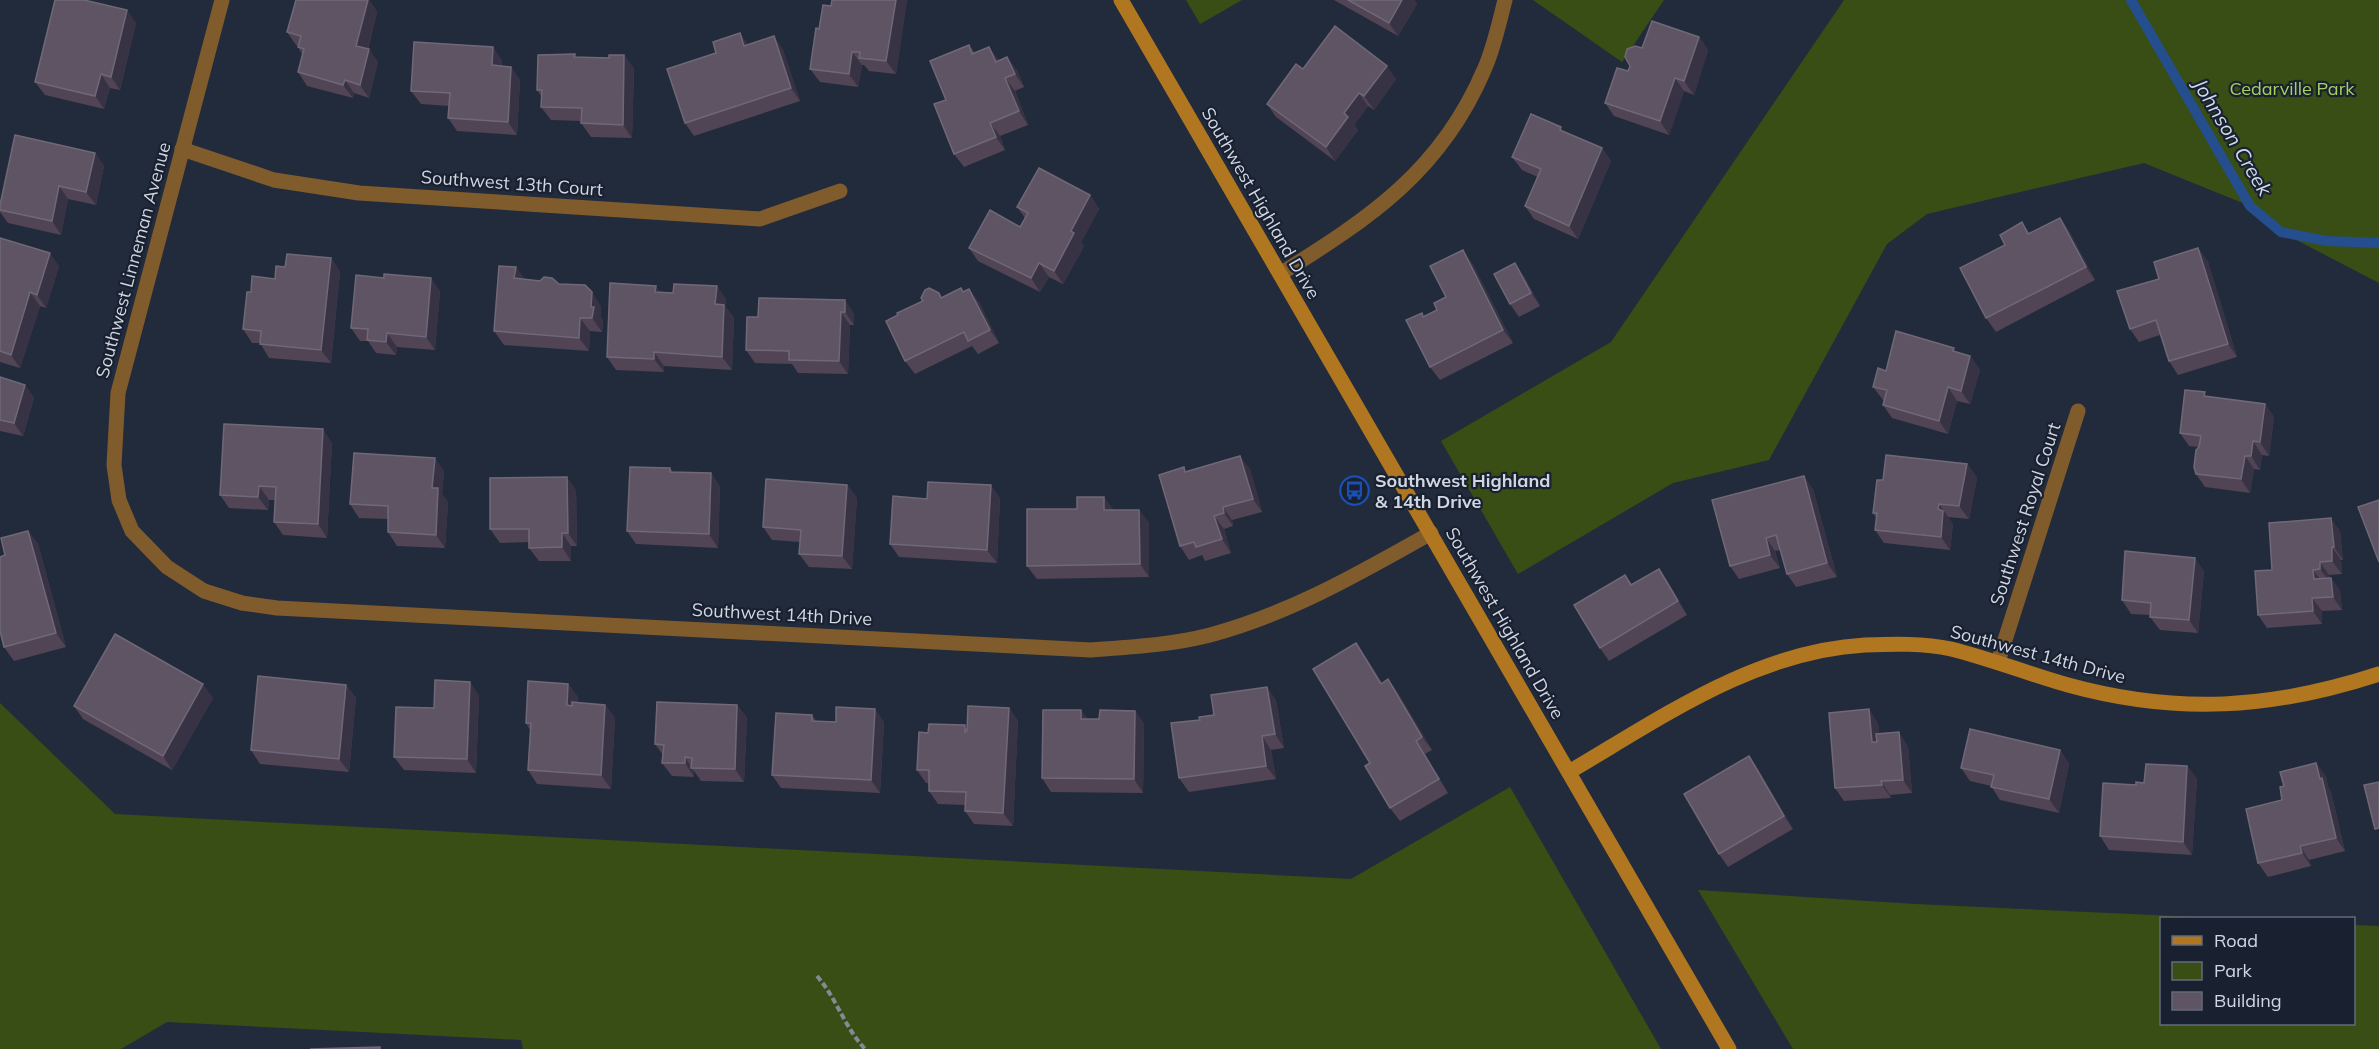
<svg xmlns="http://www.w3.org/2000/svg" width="2379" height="1049" font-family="Mulish,sans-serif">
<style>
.green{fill:#394e14}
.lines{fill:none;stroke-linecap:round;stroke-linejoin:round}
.stream{stroke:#254e8f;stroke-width:10}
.path{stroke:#828997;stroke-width:4;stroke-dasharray:6 3;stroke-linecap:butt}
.street{stroke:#805c2c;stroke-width:15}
.secondary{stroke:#b07620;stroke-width:15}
.wall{fill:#504455}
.shaded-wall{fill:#383344}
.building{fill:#5e5464;stroke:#706878;stroke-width:1.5}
.labels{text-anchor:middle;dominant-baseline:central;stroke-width:4.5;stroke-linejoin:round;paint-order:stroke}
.park-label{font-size:18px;fill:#a6d162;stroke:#192131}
.street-label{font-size:18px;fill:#d1d7e2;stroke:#192131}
.poi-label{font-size:18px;font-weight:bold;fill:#d1d7e2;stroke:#192131;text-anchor:start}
.water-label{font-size:20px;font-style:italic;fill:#cedbee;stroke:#192131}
</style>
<rect width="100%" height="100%" fill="#222b3b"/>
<!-- green -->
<g class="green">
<path d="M1186 0H1242L1200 24Z"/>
<path d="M1533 0H1664L1622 62Z"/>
<path d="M1844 0H2379V283L2281 232 2250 206 2144 163 1927 214 1887 244 1769 460 1673 483 1518 574 1441 441 1611 342Z"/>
<path d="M0 703 115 814 189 818 1351 879 1510 787 1661 1049H523L521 1040 167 1022 121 1049H0Z"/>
<path d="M1698 890 1915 904 2219 918H2162V1024H2354V925L2379 926V1049H1793Z"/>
</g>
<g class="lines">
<!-- stream -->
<path class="stream" d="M2131 0 2250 206 2281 232 2327 241 2379 243"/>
<!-- path -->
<path class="path" d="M817 976C837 999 845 1028 865 1049"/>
<!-- street -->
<g class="street">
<path d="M222 0 118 393 114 465 119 500 132 531 167 567 204 591 242 603 277 608 1091 650C1131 647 1171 645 1210 635 1289 614 1360 573 1431 533"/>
<path d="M182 149 274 180 359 193 760 219 840 191"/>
<path d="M1280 274C1370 218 1441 171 1484 70 1494 48 1499 23 1505 0"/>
<path d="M1998 662 2078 411"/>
</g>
<!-- secondary -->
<g class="secondary">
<path d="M1121 0 1729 1049"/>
<path d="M1569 772C1661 718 1755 651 1865 645 1893 644 1924 643 1951 649 1991 659 2029 674 2068 685 2177 715 2272 709 2379 674"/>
</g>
</g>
<!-- wall -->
<g class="wall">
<path d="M296 0H369L377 12 368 49 378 62 369 98 354 93 353 98 307 86 298 72 302 54 298 47V46L296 45 287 32Z"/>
<path d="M832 0H907L896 74 869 71 864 65H862L858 87 820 82 810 69 819 29 831 6Z"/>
<path d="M1334 0H1414L1417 4 1398 36Z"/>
<path d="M136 23 120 90 110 88 104 109 45 95 35 82Z"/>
<path d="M740 33 748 45 774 36 783 50 800 101 694 136 685 123 716 53Z"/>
<path d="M1699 37 1708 50 1694 95 1684 91 1669 135 1614 116 1605 103 1628 71 1630 66 1642 48Z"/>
<path d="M969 45 975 53 999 61 1017 70 1024 87 1015 91 1028 125 1000 136 1005 150 964 167 954 154 946 100Z"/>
<path d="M493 47 502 61V66L511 67 520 80 517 135 457 131 448 118 449 106 421 104 411 91Z"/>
<path d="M575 54 577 58H609L624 55 634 69 632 138 591 137 581 123 582 121 551 120 541 107V96L537 90Z"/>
<path d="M1303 69 1396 79 1374 110 1368 106 1354 125 1358 130 1335 161 1276 117 1267 104Z"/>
<path d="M1566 133 1602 148 1611 161 1578 239 1534 219 1525 206 1538 177 1522 170 1512 157Z"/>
<path d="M95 153 104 166 96 205 68 199 61 235 8 223 0 212V205Z"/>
<path d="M1090 195 1099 209 1081 242 1084 246 1063 284 1049 277 1040 292 978 261 969 248 1020 227 1025 218 1017 207Z"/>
<path d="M2060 218 2069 231 2095 280 1996 332 1986 318 2005 245 2022 222 2030 234Z"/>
<path d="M0 238 59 266 46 308 40 306 20 368 0 362Z"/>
<path d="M2198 248 2208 262 2237 357 2178 375 2169 361 2160 335 2139 342 2130 329 2159 279Z"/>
<path d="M331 258 340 272 331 363 269 358 260 343H252L243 329 251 292 275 279 285 267Z"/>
<path d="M1472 263 1513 343 1440 380 1430 367 1424 316 1437 310 1446 297Z"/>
<path d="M516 267 524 279 601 306V317L603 321 602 332 590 331 589 351 504 345 494 331Z"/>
<path d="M1524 276 1540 306 1519 317 1510 304Z"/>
<path d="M440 291 435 350 397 347 396 355 376 353 368 341H360L351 328Z"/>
<path d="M963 291 979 302 999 343 978 354 972 346 915 374 905 361 939 293 942 298Z"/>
<path d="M660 293 726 299 725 306 734 318 732 370 664 366V372L616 370 607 357Z"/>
<path d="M759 298 854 313V325H850L848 374 798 373 792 364 755 363 746 350 758 317Z"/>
<path d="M1958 353 1970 356 1980 370 1970 404 1957 401 1948 434 1892 418 1883 405 1884 400H1883L1873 387 1886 371Z"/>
<path d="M0 377 25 385 34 398 23 436 0 431Z"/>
<path d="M2207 396 2265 404 2274 417 2269 456 2262 455 2260 470 2254 469 2250 493 2205 487 2196 474 2198 447 2189 446 2180 433Z"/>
<path d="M332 443 327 538 283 535 274 522 275 500H269L268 510 229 508 220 495Z"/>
<path d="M1967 464 1977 478 1969 519 1948 517 1953 524 1950 550 1884 543 1875 530 1876 518 1873 513 1883 480Z"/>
<path d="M670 468 673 472 711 473 720 487 718 548 636 544 627 531Z"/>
<path d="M1250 469 1262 512 1232 520 1233 526 1224 529 1231 553 1205 561 1202 555 1189 560 1180 546 1187 471Z"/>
<path d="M444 471 442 494 448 502 445 548 397 546 388 532V519L359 518 350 504Z"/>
<path d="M847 485 857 498 852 569 809 567 799 554 800 542 772 540 763 527Z"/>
<path d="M1813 489 1837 577 1796 587 1787 574 1780 550 1775 551 1780 568 1739 579 1730 566Z"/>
<path d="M576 490 577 546H571V561H539L529 548V542L500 543 490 529Z"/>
<path d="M1000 498 997 563 899 557 890 544 927 499Z"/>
<path d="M1113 510H1139L1149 523V577L1037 579 1027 566Z"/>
<path d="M28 531 38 544 66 647 14 661 4 647 5 555Z"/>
<path d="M2340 531 2343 560H2341L2342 574 2329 575 2330 578H2331L2340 591 2342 610 2322 611V624L2267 628 2258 615 2272 570Z"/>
<path d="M2204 571 2198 633 2160 630 2150 617V615L2131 614 2122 600Z"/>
<path d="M1625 575 1632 585 1668 582 1687 615 1609 661 1600 648Z"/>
<path d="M1365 656 1382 683 1388 679 1398 693 1432 750 1425 754 1448 793 1400 821 1390 808 1370 763Z"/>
<path d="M568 684 578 697 577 703 605 705 615 718 611 789 537 784 528 770 530 730 526 723Z"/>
<path d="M346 685 356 698 349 772 260 764 251 750Z"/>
<path d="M479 695 476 773 404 770 394 757 434 708Z"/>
<path d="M213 698 172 770 83 719 74 706Z"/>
<path d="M1276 700 1284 748 1271 750 1276 779 1189 792 1179 778 1214 715Z"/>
<path d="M737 705 747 718 744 782 701 781 694 771V777L672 776 662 763 663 755 655 744Z"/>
<path d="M1009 708 1018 721 1013 826 974 824 965 811V805L938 804 929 791V783H926L917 770 928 733 967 728Z"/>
<path d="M1081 710 1087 719H1099L1135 711 1144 724 1143 793 1051 792 1042 778Z"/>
<path d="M812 715 816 721 836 722H884L880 793 781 788 772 775Z"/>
<path d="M1878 723 1879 734 1908 746 1912 793 1890 795 1891 798 1844 801 1835 788Z"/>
<path d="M2060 750 2069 764 2059 813 2000 800 1991 786 1970 781 1961 768Z"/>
<path d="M1749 756 1758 769 1793 829 1728 867 1719 854Z"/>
<path d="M2187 766 2197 779 2192 855 2109 850 2100 836 2136 785 2144 783Z"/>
<path d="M2326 776 2328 787 2331 792 2345 851 2309 860 2311 866 2268 877 2258 863Z"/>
</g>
<!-- shaded-wall -->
<g class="shaded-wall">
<path d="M368 0H369L377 12 365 59 356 46Z"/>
<path d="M896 0H907L896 74 886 61Z"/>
<path d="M1402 0H1414L1417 4 1398 36 1389 23Z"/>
<path d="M127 10 136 23 120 90 111 77Z"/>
<path d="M740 33 749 46H744Z"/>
<path d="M774 36 783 50 800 101 791 88Z"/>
<path d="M1699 37 1708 50 1694 95 1684 81Z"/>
<path d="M493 47 502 61 501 78 492 65Z"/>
<path d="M989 47 999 60 996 62Z"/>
<path d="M369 49 378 62 369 98 360 85Z"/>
<path d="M852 52 862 65 858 87 849 74Z"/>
<path d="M624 55 634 69 632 138 623 125Z"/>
<path d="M1007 57 1017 70 1024 87 1015 74Z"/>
<path d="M1387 66 1396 79 1374 110 1364 96Z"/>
<path d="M511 67 520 80 517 135 508 122Z"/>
<path d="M101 74 110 88 104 109 95 96Z"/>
<path d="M1005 78 1015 91 1028 125 1019 111Z"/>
<path d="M1675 78 1684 91 1669 135 1660 121Z"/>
<path d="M345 80 354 93 353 98 343 85Z"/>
<path d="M1359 93 1368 106 1354 125 1358 130 1335 161 1326 147 1344 113Z"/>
<path d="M990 123 1000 136 1005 150 996 137Z"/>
<path d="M1602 148 1611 161 1578 239 1569 226Z"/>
<path d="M95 153 104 166 96 205 86 192Z"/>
<path d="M59 186 68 199 61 235 52 221Z"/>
<path d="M1090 195 1099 209 1081 242 1084 246 1063 284 1054 271 1071 231Z"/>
<path d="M2060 218 2069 231 2095 280 2086 267Z"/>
<path d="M2198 248 2208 262 2237 357 2228 344Z"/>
<path d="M1463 250 1472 263 1513 343 1503 330Z"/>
<path d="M50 253 59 266 46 308 37 295Z"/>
<path d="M331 258 340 272 331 363 321 350Z"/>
<path d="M1039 263 1049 277 1040 292 1031 278Z"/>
<path d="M1515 263 1524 276 1540 306 1531 293Z"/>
<path d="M516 267 525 281 514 278Z"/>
<path d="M431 278 440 291 435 350 426 337Z"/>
<path d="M656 286 665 299 655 292Z"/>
<path d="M717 286 726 299 725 306 734 318 732 370 722 357 715 304Z"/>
<path d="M969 289 979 302 999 343 990 330Z"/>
<path d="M30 292 40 306 20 368 11 355Z"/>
<path d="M592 292 601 306V317L603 321 602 332 592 318 591 307Z"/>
<path d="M845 300 854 313V325L845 312Z"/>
<path d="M841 312 850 325 848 374 839 361Z"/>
<path d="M580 318 590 331 589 351 579 338Z"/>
<path d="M387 333 397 347 396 355 386 342Z"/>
<path d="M654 352 664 366V372L654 359Z"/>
<path d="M1970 356 1980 370 1970 404 1961 391Z"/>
<path d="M25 385 34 398 23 436 14 423Z"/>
<path d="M1948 387 1957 401 1948 434 1939 421Z"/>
<path d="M2265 404 2274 417 2269 456 2260 442Z"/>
<path d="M323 429 332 443 327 538 318 524Z"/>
<path d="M2253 441 2262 455 2260 470 2251 456Z"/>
<path d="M1240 456 1250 469 1262 512 1253 499Z"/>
<path d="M2245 456 2254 469 2250 493 2241 479Z"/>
<path d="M435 458 444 471 442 494 448 502 445 548 436 535 432 488Z"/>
<path d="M1967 464 1977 478 1969 519 1959 506Z"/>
<path d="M711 473 720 487 718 548 709 534Z"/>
<path d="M1804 476 1813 489 1837 577 1827 563Z"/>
<path d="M567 477 576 490 577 546 568 533Z"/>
<path d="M847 485 857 498 852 569 842 556Z"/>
<path d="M991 485 1000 498 997 563 987 550Z"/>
<path d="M259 486 269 500 268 510 258 497Z"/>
<path d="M1104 497 1114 510H1104Z"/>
<path d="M1939 504 1953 524 1950 550 1941 537 1938 509Z"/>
<path d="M1223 507 1232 520 1233 526 1224 513Z"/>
<path d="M1139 510 1149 523V577L1140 564Z"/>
<path d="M1214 516 1224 529 1231 553 1222 539Z"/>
<path d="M2331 518 2340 531 2343 560 2334 547Z"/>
<path d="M28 531 38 544 66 647 56 633Z"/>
<path d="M562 533 571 546V561L562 547Z"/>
<path d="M1766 538 1775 551 1780 568 1770 555Z"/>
<path d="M2332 547 2341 560 2342 574 2332 561Z"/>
<path d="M2195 558 2204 571 2198 633 2189 620Z"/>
<path d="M2320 562 2329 575 2330 582 2320 569Z"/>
<path d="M1659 569 1668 582 1687 615 1678 601Z"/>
<path d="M2313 570 2323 583 2314 579Z"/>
<path d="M2331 578 2340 591 2342 610 2333 597Z"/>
<path d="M2312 598 2322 611V624L2313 611Z"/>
<path d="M1356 643 1365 656 1390 697 1381 684Z"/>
<path d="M1388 679 1398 693 1432 750 1422 737Z"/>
<path d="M470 682 479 695 476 773 467 759Z"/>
<path d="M203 684 213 698 172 770 163 756Z"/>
<path d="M568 684 578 697 576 719 567 705Z"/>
<path d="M346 685 356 698 349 772 339 759Z"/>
<path d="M1267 687 1276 700 1284 748 1275 734Z"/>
<path d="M605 705 615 718 611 789 601 775Z"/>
<path d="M737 705 747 718 744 782 735 769Z"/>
<path d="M1009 708 1018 721 1013 826 1003 813Z"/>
<path d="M875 709 884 722 880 793 871 780Z"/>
<path d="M1869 709 1878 723 1881 756 1872 742Z"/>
<path d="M1081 710 1091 723 1081 719Z"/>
<path d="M1135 711 1144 724 1143 793 1134 779Z"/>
<path d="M1899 732 1908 746 1912 793 1903 780Z"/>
<path d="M1262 736 1271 750 1276 779 1266 766Z"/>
<path d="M1416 741 1425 754 1448 793 1439 779Z"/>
<path d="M2060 750 2069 764 2059 813 2049 799Z"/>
<path d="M1749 756 1758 769 1793 829 1784 816Z"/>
<path d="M685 757 692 768H691L694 771V777L685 763Z"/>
<path d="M2316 763 2326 776 2328 787 2331 792 2345 851 2336 838Z"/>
<path d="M2187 766 2197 779 2192 855 2183 842Z"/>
<path d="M1881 781 1890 795 1891 798 1882 785Z"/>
<path d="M2300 846 2309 860 2311 866 2302 853Z"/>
</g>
<!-- building -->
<g class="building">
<path d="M55 0H84L127 10 111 77 101 74 95 96 35 82Z"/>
<path d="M296 0H368L356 46 369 49 360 85 345 80 343 85 298 72 304 49 298 47 301 36 287 32Z"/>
<path d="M832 0H896L886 61 859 58 860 52H852L849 74 810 69 816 28 819 29 823 5 831 6Z"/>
<path d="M1348 0H1402L1389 23Z"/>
<path d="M1652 21 1699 37 1684 81 1675 78 1660 121 1605 103 1617 68 1628 71 1630 66 1625 57 1627 49 1635 46 1642 48Z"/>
<path d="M1335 26 1387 66 1364 96 1359 93 1344 113 1348 117 1326 147 1267 104 1296 64 1303 69Z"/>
<path d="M740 33 744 46 774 36 791 88 685 123 667 69 716 53 713 42Z"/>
<path d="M414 42 493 47 492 65 511 67 508 122 448 118 450 93 411 91Z"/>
<path d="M969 45 972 54 989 47 996 62 1007 57 1015 74 1005 78 1019 111 990 123 996 137 954 154 934 104 946 100 930 61Z"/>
<path d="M575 54 574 57 609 58V55H624L623 125 581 123 582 108 541 107 542 90H537L538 55Z"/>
<path d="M1531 114 1561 127 1560 130 1602 148 1569 226 1525 206 1541 169 1512 157Z"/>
<path d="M15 135 95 153 86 192 59 186 52 221 0 210V205Z"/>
<path d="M1039 168 1090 195 1071 231 1074 233 1054 271 1039 263 1031 278 969 248 990 210 1020 227 1028 213 1017 207Z"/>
<path d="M2060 218 2086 267 1986 318 1960 268 2005 245 2000 235 2022 222 2028 234Z"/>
<path d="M0 238 50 253 37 295 30 292 11 355 0 351Z"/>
<path d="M2198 248 2228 344 2169 361 2156 320 2130 329 2117 291 2159 279 2154 262Z"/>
<path d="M1463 250 1503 330 1430 367 1406 320 1422 313 1423 317 1437 310 1434 303 1446 297 1430 266Z"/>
<path d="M287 254 331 258 321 350 260 344 261 331 243 329 247 292H251L252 276 275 279 276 266 285 267Z"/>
<path d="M1515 263 1531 293 1510 304 1494 274Z"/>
<path d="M499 266 516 267 514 278 540 281 544 277 552 278 559 284 585 285 592 292 591 307H594L592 318H580L579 338 494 331Z"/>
<path d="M384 274 431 278 426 337 387 333 386 342 367 340 368 329 351 328 356 275 384 278Z"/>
<path d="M610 283 656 286 655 292 673 293 674 284 717 286 715 304 724 305 722 357 654 352V359L607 357Z"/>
<path d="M929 288 939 293 941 298 961 288 963 292 969 289 990 330 968 341 964 332 905 361 886 321 898 315 897 313 923 301 921 298 925 290Z"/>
<path d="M759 298 845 300V312H841L839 361 789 360V351L746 350 747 317H758Z"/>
<path d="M1896 331 1954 348 1953 351 1970 356 1961 391 1948 387 1939 421 1883 405 1887 390 1873 387 1878 368 1886 371Z"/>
<path d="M0 377 25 385 14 423 0 420Z"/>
<path d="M2185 390 2205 392 2204 396 2265 404 2260 442 2253 441 2251 456H2245L2241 479 2196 474 2194 467 2196 450 2199 447 2201 436 2180 433Z"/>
<path d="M224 424 323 429 318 524 274 522 276 487 259 486 258 497 220 495Z"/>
<path d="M354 453 435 458 432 488H438L436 535 388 532V506L350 504Z"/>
<path d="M1886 455 1967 464 1959 506 1939 504 1938 509 1943 511 1941 537 1875 530 1877 513H1873L1877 480H1883Z"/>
<path d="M1240 456 1253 499 1223 507 1224 513 1214 516 1222 539 1196 547 1194 542 1180 546 1159 475 1184 467 1185 472Z"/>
<path d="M630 467 670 468V472L711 473 709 534 627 531Z"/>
<path d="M1804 476 1827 563 1787 574 1776 535 1766 538 1770 555 1730 566 1712 500Z"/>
<path d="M567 477 568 533H562V547L529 548V529H490V478Z"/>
<path d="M766 479 847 485 842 556 799 554 801 530 763 527Z"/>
<path d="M928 482 991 485 987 550 890 544 893 496 927 499Z"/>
<path d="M1077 497H1104V510H1139L1140 564 1027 566V509H1077Z"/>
<path d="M2379 500V562L2358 507Z"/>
<path d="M2331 518 2334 547H2332V561L2320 562V569L2313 570 2314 579 2331 578 2333 597 2312 598 2313 611 2258 615 2255 571 2272 570 2269 523Z"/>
<path d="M28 531 56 633 4 647 0 631V557L5 555 1 538Z"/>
<path d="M2125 551 2195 558 2189 620 2150 617 2151 603 2122 600Z"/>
<path d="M1659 569 1678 601 1600 648 1574 605 1625 575 1631 585Z"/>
<path d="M115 634 203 684 163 756 74 706Z"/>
<path d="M1356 643 1381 684 1388 679 1422 737 1416 741 1439 779 1390 808 1365 766 1370 763 1313 669Z"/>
<path d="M258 676 346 685 339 759 251 750Z"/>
<path d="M435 680 470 682 467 759 394 757 396 707 434 708Z"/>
<path d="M528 681 568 684 567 705 572 706V702L605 705 601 775 528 770 531 723H526Z"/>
<path d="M1267 687 1275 734 1262 736 1266 766 1179 778 1171 723 1200 720 1199 717 1214 715 1211 695Z"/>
<path d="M657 702 737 705 735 769 691 768 692 758 685 757V763H662L664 745 655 744Z"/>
<path d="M968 706 1009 708 1003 813 965 811 966 792 929 791V770H917L919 732 928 733 929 724 965 725V732L967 731Z"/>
<path d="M836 707 875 709 871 780 772 775 776 713 812 715V721L836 722Z"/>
<path d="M1869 709 1872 742H1877L1876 734 1899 732 1903 780 1881 781 1882 785 1835 788 1829 713Z"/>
<path d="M1043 710H1081V719H1099L1100 710 1135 711 1134 779 1042 778Z"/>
<path d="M1970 729 2060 750 2049 799 1991 787 1994 775 1961 768Z"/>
<path d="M1749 756 1784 816 1719 854 1684 794Z"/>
<path d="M2316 763 2320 779 2322 778 2336 838 2300 846 2302 853 2258 863 2246 809 2282 800 2280 787 2284 786 2280 772Z"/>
<path d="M2146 764 2187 766 2183 842 2100 836 2103 783 2136 785V782L2144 783Z"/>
<path d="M2379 782V828L2375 829 2364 785Z"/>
<path d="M380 1047V1049H310Z"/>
</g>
<!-- icons -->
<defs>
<symbol id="bus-ring" viewBox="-11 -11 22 22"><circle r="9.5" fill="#192131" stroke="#1a4fb4" stroke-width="1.5"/><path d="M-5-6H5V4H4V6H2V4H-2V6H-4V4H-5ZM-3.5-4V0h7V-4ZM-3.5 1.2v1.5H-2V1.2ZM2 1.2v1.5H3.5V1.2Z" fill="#1a4fb4"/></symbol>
</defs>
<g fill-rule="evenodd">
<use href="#bus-ring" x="1338" y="474" width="33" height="33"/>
</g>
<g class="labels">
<!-- park labels -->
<g class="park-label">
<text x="2292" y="88">Cedarville Park</text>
</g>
<!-- street labels -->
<g class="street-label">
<text transform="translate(512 183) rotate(4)">Southwest 13th Court</text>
<text transform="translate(1261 203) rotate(60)">Southwest Highland Drive</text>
<text transform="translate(133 260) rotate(-75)">Southwest Linneman Avenue</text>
<text transform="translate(2025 514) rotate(-72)">Southwest Royal Court</text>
<text transform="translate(782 614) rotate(3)">Southwest 14th Drive</text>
<text transform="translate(1505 623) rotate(60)">Southwest Highland Drive</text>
<text transform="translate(2038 654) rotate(15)">Southwest 14th Drive</text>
</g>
<!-- poi labels -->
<g class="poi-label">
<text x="1375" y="480">Southwest Highland<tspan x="1375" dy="21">&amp; 14th Drive</tspan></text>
</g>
<!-- water labels -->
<g class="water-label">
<text transform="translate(2233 137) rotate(59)">Johnson Creek</text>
</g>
</g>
<!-- legend -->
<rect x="2160" y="917" width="195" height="108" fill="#192131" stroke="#636a78" stroke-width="1.5"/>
<rect x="2172" y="936" width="30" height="9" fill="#b07620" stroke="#636a78" stroke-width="1.5"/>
<text x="2214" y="947" font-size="18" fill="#d1d7e2">Road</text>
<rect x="2172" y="962" width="30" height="18" fill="#394e14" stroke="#636a78" stroke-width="1.5"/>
<text x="2214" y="977" font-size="18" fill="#d1d7e2">Park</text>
<rect x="2172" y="992" width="30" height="18" fill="#5e5464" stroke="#636a78" stroke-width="1.5"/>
<text x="2214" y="1007" font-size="18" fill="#d1d7e2">Building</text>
</svg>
